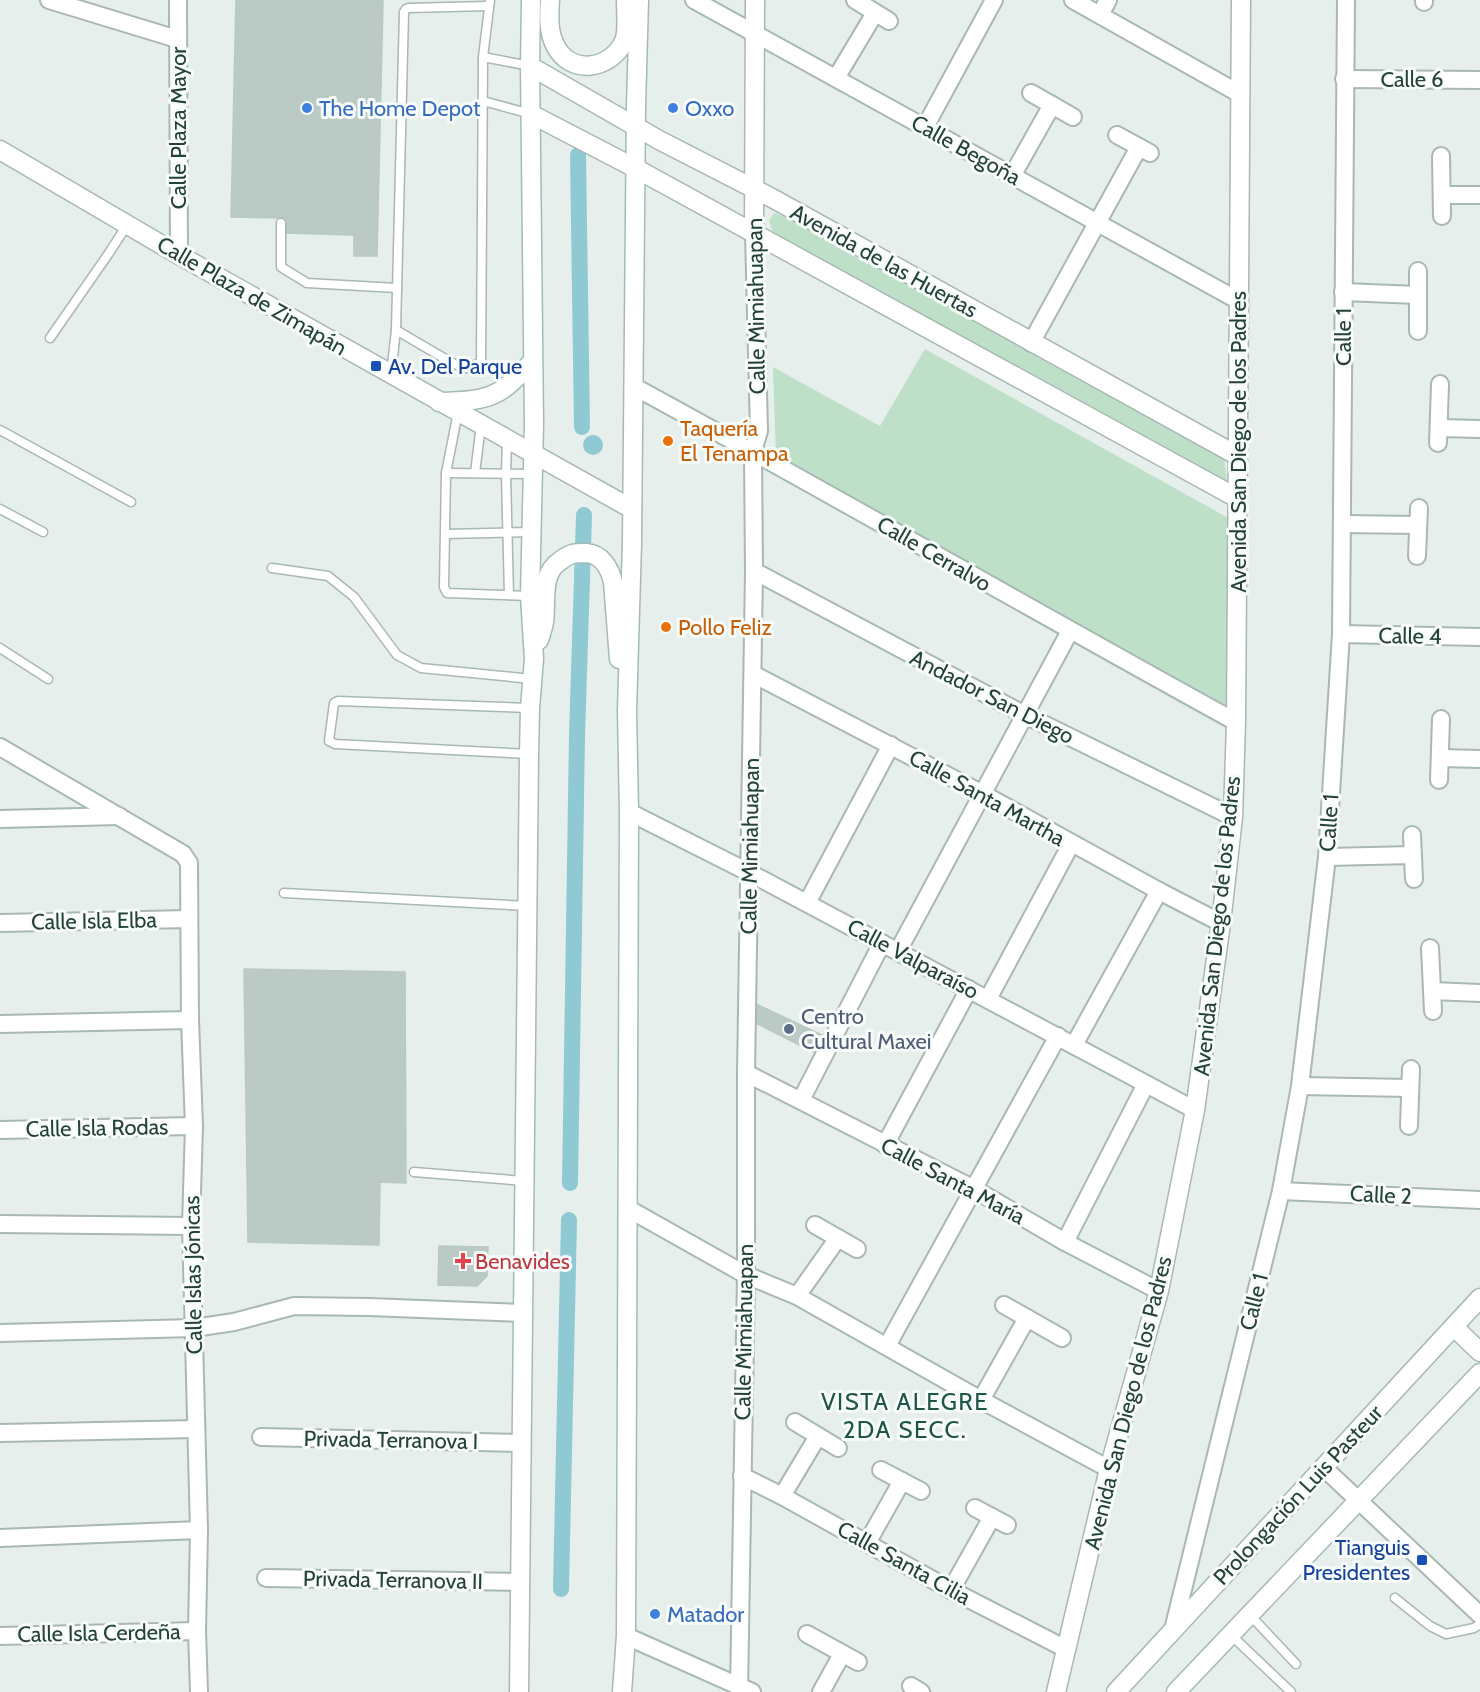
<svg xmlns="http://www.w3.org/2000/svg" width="1480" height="1692" font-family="Cabin,sans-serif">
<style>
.green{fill:#bfe0c8}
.water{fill:#8ec9d4}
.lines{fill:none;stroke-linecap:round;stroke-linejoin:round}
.canal{stroke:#8ec9d4;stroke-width:16}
.building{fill:#bbcac4;stroke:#b8c9c2;stroke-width:1.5}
.service-casing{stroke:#a8b8b2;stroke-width:11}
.minor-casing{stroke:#a8b8b2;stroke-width:20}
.tertiary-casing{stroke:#a8b8b2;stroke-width:21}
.secondary-casing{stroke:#a4bbb3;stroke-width:21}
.service{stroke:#fff;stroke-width:8}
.minor{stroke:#fff;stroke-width:16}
.tertiary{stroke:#fff;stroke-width:18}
.secondary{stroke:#fff;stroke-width:18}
.shop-dot{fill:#3f7fe0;stroke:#f7fbf9;stroke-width:2}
.transit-dot{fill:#1a4fb4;stroke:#f7fbf9;stroke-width:2}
.food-dot{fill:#e8710a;stroke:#f7fbf9;stroke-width:2}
.service-dot{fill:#5c6f8a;stroke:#f7fbf9;stroke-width:2}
.health-dot{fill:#e0444e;stroke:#f7fbf9;stroke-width:2}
.labels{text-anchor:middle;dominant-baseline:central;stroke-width:6;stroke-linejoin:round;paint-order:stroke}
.street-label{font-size:22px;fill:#24423a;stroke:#f7fbf9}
.shop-label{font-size:22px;fill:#366cbe;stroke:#f7fbf9;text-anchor:start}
.transit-label{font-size:22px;fill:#164399;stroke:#f7fbf9;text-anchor:start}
.food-label{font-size:22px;fill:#c56008;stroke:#f7fbf9;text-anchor:start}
.service-label{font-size:22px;fill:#4e5e75;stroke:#f7fbf9;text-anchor:start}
.health-label{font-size:22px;fill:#be3a42;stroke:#f7fbf9;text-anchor:start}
.neighbourhood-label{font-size:24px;letter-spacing:1.5px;fill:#1f5548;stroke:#f7fbf9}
</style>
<rect width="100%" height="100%" fill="#e6efeb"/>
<!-- green -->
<g class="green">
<path d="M774 213 805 225 1224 455 1227 485 1222 486 773 233 769 221Z"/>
<path d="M925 349 1232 520 1229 712 776 457 773 367 880 426Z"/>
</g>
<!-- water -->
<circle class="water" cx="593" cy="445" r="10"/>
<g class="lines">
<!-- canal -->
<g class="canal">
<path d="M578 155 582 427"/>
<path d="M570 1183 577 735 584 515"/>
<path d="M561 1589 569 1220"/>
</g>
</g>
<!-- building -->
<g class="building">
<path d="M236 0H383L377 256H354V235L284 233 285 218 231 217Z"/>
<path d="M244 969 405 972 406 1183 380 1182 379 1245 248 1242Z"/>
<path d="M756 1004 822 1035 813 1052 756 1023Z"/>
<path d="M439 1246 488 1247 487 1276 477 1286 438 1285Z"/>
</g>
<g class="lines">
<defs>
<g id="service">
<path d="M483 57 530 66"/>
<path d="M483 101 531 114"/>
<path d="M281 223V267L307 283 397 288"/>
<path d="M396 330 454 364 466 368 481 363 483 57 490 0"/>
<path d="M50 338 109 253 127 225"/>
<path d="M391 374 396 330 404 12 406 9 409 8 488 6"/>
<path d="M458 412 446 473 444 587 447 593 530 596"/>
<path d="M0 430 131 502"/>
<path d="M507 440 506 474 509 595"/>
<path d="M446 473 532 474"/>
<path d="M475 473 481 425"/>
<path d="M0 509 43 532"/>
<path d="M446 534 531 532"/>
<path d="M272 568 328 576 354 597 397 655 421 668 532 679"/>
<path d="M0 648 48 679"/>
<path d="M529 754 335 744 329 741 334 703 338 701 530 708"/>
<path d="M284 893 527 906"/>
<path d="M414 1172 524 1181"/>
<path d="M1395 1598 1430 1626 1446 1634 1474 1628 1480 1624"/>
<path d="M1250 1615 1296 1664"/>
<path d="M1231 1635 1291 1692"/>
</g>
<g id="minor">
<path d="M49 0 177 39"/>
<path d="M178 0 179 255"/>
<path d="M694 0 1239 301"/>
<path d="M855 0 889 21"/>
<path d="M1073 0 1240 94"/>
<path d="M1424 0V2"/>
<path d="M1100 15 1108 0"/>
<path d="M836 78 875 13"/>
<path d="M1344 79 1480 80"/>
<path d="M1031 93 1073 117"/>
<path d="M925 127 994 0"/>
<path d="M1117 135 1150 153"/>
<path d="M1441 156 1442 216"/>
<path d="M1012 176 1052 105"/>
<path d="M1442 195H1480"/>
<path d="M1418 271V331"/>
<path d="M1343 292 1418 295"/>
<path d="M1031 343 1139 147"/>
<path d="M633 386C835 496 1034 611 1236 722"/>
<path d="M1439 428 1480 429"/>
<path d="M1438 443 1440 384"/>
<path d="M1342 524 1418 525"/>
<path d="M1417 556 1419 508"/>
<path d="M754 571 1025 715 1233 817"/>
<path d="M1341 634 1480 637"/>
<path d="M753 674 983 794 1159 891 1221 923"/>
<path d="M0 747 183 854 189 863 190 1020 194 1126 191 1226 199 1530 197 1631 199 1692"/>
<path d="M1440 758 1480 759"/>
<path d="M1439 780 1441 719"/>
<path d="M629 812 750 873 1195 1110"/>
<path d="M0 819 119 816"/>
<path d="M1412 835 1414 879"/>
<path d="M1327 857 1413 855"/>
<path d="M807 903 891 745"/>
<path d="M0 923 189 919"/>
<path d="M1430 948 1433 1011"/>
<path d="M898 951 1070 631"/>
<path d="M1432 991 1480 993"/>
<path d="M988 999 1071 844"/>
<path d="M0 1024 190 1020"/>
<path d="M1074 1045 1159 891"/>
<path d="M746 1073 974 1189 1065 1242 1159 1291"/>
<path d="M1300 1086 1410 1088"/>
<path d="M801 1100 882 943"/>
<path d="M1409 1126 1411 1069"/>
<path d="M0 1130 194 1126"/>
<path d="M885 1145 969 989"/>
<path d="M1281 1191 1480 1200"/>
<path d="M627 1208 746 1275 797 1296 981 1400 1109 1469"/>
<path d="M0 1224 191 1226"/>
<path d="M815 1225 857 1249"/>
<path d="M1065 1242 1146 1084"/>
<path d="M797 1296 838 1238"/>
<path d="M1004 1305 1062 1338"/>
<path d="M0 1333 194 1328 234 1322 294 1306 369 1307 522 1313"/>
<path d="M887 1346 1058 1036"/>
<path d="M981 1400 1027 1318"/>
<path d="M795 1422 838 1448"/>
<path d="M0 1433 196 1429"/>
<path d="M261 1437 521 1443"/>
<path d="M1323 1467 1480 1615"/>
<path d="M881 1470 921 1491"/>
<path d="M742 1476 782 1496 951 1590 1066 1649"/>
<path d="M782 1496 818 1436"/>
<path d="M975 1508 1007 1525"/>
<path d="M0 1538 199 1530"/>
<path d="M867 1543 902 1481"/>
<path d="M266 1578 520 1582"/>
<path d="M951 1590 992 1517"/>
<path d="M1173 1630 1281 1191 1300 1086 1327 857 1341 634 1346 0"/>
<path d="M807 1634 858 1662"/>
<path d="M0 1636 197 1631"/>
<path d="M626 1636 752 1692"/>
<path d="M911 1686 921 1692"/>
<path d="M739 1692 746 1275V1073L754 571 753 451 759 431 754 233"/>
<path d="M821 1692 842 1654"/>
</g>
<g id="tertiary">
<path d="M530 66 659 140 772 198 1238 456"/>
<path d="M531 114 635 168 1237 498"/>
<path d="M0 150 179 255 632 509"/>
<path d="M754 233 755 0"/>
<path d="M1454 1327 1480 1352"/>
<path d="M1056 1692 1109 1469 1159 1291 1195 1110 1221 923 1233 817 1236 722 1241 0"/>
</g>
<g id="secondary">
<path d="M550 0C549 16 548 31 555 45 570 76 611 70 624 41 628 33 626 10 626 0"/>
<path d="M439 402C460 401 482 402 500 391 512 384 523 371 533 361"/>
<path d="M539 640C541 634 543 628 544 622 547 601 540 574 560 561 571 553 573 553 586 553 602 554 610 569 613 582L619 659"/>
<path d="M519 1692 529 754 530 708 534 659 530 596 534 424 530 66 531 0"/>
<path d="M622 1692 626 1636 629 812 627 711 632 543 636 106 639 0"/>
<path d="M1116 1692 1480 1298"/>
<path d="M1176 1692 1480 1373"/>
</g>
</defs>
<!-- service casing -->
<use href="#service" class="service-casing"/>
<!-- minor casing -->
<use href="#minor" class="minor-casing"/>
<!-- tertiary casing -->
<use href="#tertiary" class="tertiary-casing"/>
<!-- secondary casing -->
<use href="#secondary" class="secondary-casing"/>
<!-- service -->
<use href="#service" class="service"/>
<!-- minor -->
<use href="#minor" class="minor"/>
<!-- tertiary -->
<use href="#tertiary" class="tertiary"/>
<!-- secondary -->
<use href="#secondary" class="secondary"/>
</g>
<!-- markers -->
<g class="shop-dot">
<circle cx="307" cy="108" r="6"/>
<circle cx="673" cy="108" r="6"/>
<circle cx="655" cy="1614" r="6"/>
</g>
<g class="transit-dot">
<rect x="370" y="360" width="12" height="12" rx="3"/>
<rect x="1416" y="1554" width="12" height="12" rx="3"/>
</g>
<g class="food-dot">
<circle cx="668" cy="441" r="6"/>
<circle cx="666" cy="627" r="6"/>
</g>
<circle class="service-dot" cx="789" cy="1029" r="6"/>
<path class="health-dot" d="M460 1252h6v6h6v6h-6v6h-6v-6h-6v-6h6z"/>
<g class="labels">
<!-- street labels -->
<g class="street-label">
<text x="1412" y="79">Calle 6</text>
<text transform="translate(178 128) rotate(-90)">Calle Plaza Mayor</text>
<text transform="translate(966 150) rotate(29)">Calle Begoña</text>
<text transform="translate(884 261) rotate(29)">Avenida de las Huertas</text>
<text transform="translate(252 296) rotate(30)">Calle Plaza de Zimapán</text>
<text transform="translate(756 306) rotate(-91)">Calle Mimiahuapan</text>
<text transform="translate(1343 337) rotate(-90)">Calle 1</text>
<text transform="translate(1238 442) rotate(-90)">Avenida San Diego de los Padres</text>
<text transform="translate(934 554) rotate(30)">Calle Cerralvo</text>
<text transform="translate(1410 636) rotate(1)">Calle 4</text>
<text transform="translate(992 697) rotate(27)">Andador San Diego</text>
<text transform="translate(987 798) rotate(29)">Calle Santa Martha</text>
<text transform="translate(1329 823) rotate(-86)">Calle 1</text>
<text transform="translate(750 846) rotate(-89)">Calle Mimiahuapan</text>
<text transform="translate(94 921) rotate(-1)">Calle Isla Elba</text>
<text transform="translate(1217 926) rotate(-84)">Avenida San Diego de los Padres</text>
<text transform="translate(913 959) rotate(28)">Calle Valparaíso</text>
<text transform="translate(97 1128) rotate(-1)">Calle Isla Rodas</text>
<text transform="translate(953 1181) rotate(28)">Calle Santa María</text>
<text transform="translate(1381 1195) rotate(3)">Calle 2</text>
<text transform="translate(193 1275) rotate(-91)">Calle Islas Jónicas</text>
<text transform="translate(1254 1302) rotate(-76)">Calle 1</text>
<text transform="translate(744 1332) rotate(-89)">Calle Mimiahuapan</text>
<text transform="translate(1128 1403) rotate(-76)">Avenida San Diego de los Padres</text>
<text transform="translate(391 1440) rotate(1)">Privada Terranova I</text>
<text transform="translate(1298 1495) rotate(-47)">Prolongación Luis Pasteur</text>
<text transform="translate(904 1563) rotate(29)">Calle Santa Cilia</text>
<text transform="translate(393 1580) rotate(1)">Privada Terranova II</text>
<text transform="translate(99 1633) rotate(-1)">Calle Isla Cerdeña</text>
</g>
<!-- shop labels -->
<g class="shop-label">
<text x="319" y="108">The Home Depot</text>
<text x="685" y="108">Oxxo</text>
<text x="667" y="1614">Matador</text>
</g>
<!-- transit labels -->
<g class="transit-label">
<text x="388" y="366">Av. Del Parque</text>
<text x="1410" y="1547" text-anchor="end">Tianguis<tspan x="1410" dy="25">Presidentes</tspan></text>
</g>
<!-- food labels -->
<g class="food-label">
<text x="680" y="428">Taquería<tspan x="680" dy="25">El Tenampa</tspan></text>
<text x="678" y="627">Pollo Feliz</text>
</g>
<!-- service labels -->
<g class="service-label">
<text x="801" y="1016">Centro<tspan x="801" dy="25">Cultural Maxei</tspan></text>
</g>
<!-- health labels -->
<g class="health-label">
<text x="475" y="1261">Benavides</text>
</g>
<!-- neighbourhood labels -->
<g class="neighbourhood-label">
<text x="905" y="1401">VISTA ALEGRE<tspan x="905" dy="28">2DA SECC.</tspan></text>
</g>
</g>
</svg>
